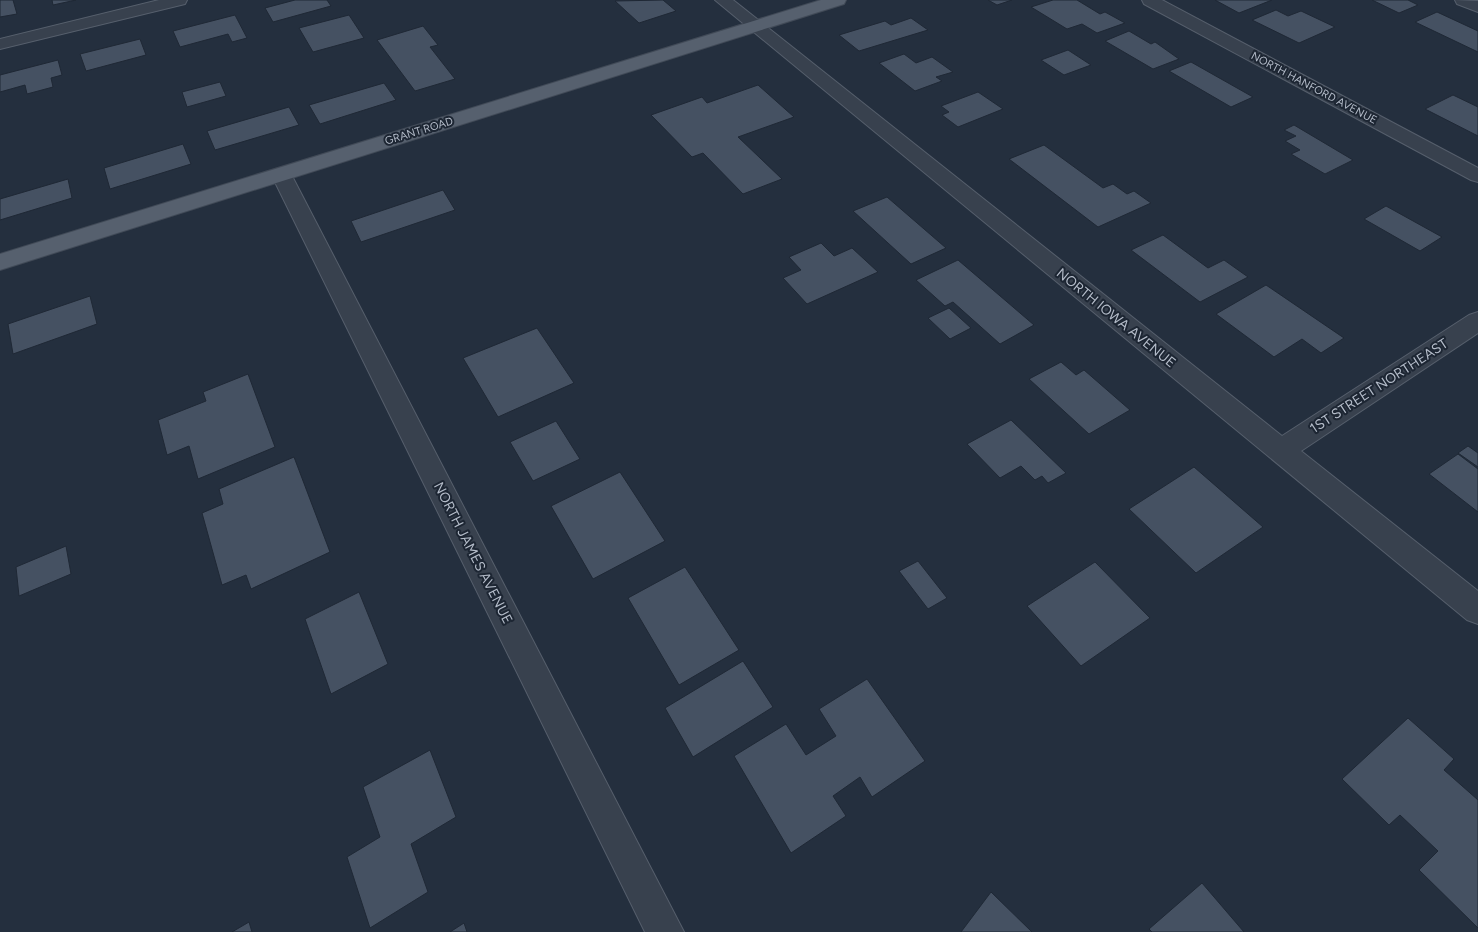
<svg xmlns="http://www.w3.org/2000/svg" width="1478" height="932" font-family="Figtree,sans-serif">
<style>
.building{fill:#455162;stroke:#1f2835}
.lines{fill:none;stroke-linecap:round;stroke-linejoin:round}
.minor-casing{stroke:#565f6c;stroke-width:2}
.tertiary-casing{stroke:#565f6c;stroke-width:2}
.primary-casing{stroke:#414a57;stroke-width:2}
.minor{fill:#38414e;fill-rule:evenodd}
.tertiary{fill:#38414e;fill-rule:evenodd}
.primary{fill:#56606e;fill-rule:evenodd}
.labels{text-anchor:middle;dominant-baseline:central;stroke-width:4;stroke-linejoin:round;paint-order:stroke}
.far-street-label{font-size:11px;fill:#b4bcc9;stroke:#1d2633}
.street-label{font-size:14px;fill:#b4bcc9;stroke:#1d2633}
</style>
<rect width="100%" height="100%" fill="#242f3e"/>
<!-- building -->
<g class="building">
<path d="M0 0H13L17 14 0 17Z"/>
<path d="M52 0H76L53 5Z"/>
<path d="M295 0H327L331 6 273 22 265 8Z"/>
<path d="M663 0 676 11 639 23 615 1Z"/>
<path d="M988 0H1012L997 5Z"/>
<path d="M1053 0H1077L1100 14 1105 12 1125 23 1097 33 1082 24 1067 29 1031 7Z"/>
<path d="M1215 0H1272L1239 13Z"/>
<path d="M1372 0H1408L1418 5 1399 13Z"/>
<path d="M1276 10 1288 16 1301 11 1335 27 1299 43 1252 20Z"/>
<path d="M1437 12 1478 31V52L1415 22Z"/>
<path d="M235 15 247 38 232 42 228 34 180 47 173 31Z"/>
<path d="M349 15 364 38 313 52 299 28Z"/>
<path d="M911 18 928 30 859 51 839 35 885 21 891 25Z"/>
<path d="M423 26 438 45 430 47 455 79 415 91 377 40Z"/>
<path d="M1129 31 1151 44 1155 42 1179 59 1153 69 1105 41Z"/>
<path d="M140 39 146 55 86 71 80 54Z"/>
<path d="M1068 50 1091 65 1064 75 1041 60Z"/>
<path d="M904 54 916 63 932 57 953 72 936 77 942 81 915 91 879 63Z"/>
<path d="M58 60 62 75 51 78 53 87 27 94 25 85 0 92V75Z"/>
<path d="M1191 62 1253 97 1231 107 1169 71Z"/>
<path d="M220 82 226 96 187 107 182 92Z"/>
<path d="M384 83 396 100 320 124 309 105Z"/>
<path d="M758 85 794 117 738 137 782 179 743 194 703 153 692 157 651 115 702 97 707 103Z"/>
<path d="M978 92 1003 109 958 127 942 115 949 112 941 106Z"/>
<path d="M1453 95 1478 107V136L1425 109Z"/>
<path d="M289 107 299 125 215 150 207 131Z"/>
<path d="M1294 125 1353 160 1325 174 1291 154 1300 150 1285 141 1296 136 1284 130Z"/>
<path d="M183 144 191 164 110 189 104 168Z"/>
<path d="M1044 145 1103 188 1113 184 1127 194 1134 191 1151 203 1098 227 1009 159Z"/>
<path d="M68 179 72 198 0 220V199Z"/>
<path d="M443 190 455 210 361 242 351 221Z"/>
<path d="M887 197 946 248 911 264 853 211Z"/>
<path d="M1386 206 1442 237 1420 251 1364 219Z"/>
<path d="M1163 235 1208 268 1224 260 1248 277 1200 302 1131 250Z"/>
<path d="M821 243 834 256 852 248 878 272 807 304 783 278 801 270 789 257Z"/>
<path d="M958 260 1034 325 1000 344 953 302 945 306 916 280Z"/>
<path d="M1266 285 1344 338 1321 353 1302 339 1274 357 1216 314Z"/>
<path d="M90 296 97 324 13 354 8 324Z"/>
<path d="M949 308 971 328 950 339 928 318Z"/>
<path d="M537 328 574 383 498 417 463 358Z"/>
<path d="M1061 362 1076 375 1084 370 1130 410 1089 434 1029 379Z"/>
<path d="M248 374 275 447 198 479 189 446 167 455 158 420 206 401 203 392Z"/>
<path d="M1011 420 1066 473 1048 483 1042 476 1035 480 1021 466 1000 478 967 444Z"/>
<path d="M556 421 580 459 533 481 510 442Z"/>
<path d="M1468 446 1478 453V467L1458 453Z"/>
<path d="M1458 454 1478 469V512L1429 474Z"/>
<path d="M294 457 330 552 251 589 246 575 222 585 202 513 223 504 219 489Z"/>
<path d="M1194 467 1263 527 1196 573 1129 509Z"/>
<path d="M620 472 665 541 593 579 551 506Z"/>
<path d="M66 546 71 574 19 596 16 567Z"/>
<path d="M918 561 947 598 928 609 899 571Z"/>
<path d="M1095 562 1150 618 1081 666 1027 606Z"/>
<path d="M685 567 739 650 679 685 628 598Z"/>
<path d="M359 592 388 664 331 694 305 619Z"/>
<path d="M743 661 773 707 693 757 665 708Z"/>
<path d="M867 679 925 761 872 797 860 777 833 796 846 816 791 853 734 756 786 724 806 755 836 736 819 709Z"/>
<path d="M1408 718 1454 759 1444 770 1478 800V928L1419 870 1438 851 1400 815 1389 825 1342 779Z"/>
<path d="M430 750 456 817 411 844 428 892 370 928 347 857 380 837 363 787Z"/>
<path d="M1202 883 1244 932H1152L1149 929Z"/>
<path d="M991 892 1032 932H961Z"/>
<path d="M249 922 252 932H232Z"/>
<path d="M464 923 467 932H450Z"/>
</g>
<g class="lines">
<defs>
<g id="minor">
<path d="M159 0H187L185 4 0 49V39Z"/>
<path d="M715 0H733L1282 436 1469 315 1478 312V333L1301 451 1478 591V624L1467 620Z"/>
<path d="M1455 0 1478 1V12L1457 4Z"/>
<path d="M281 168 288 170 291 174 684 932H645L271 174 274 170Z"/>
</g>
<path id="tertiary" d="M1142 0H1162L1478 168V182L1471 180 1144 4Z"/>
<path id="primary" d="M821 0H846L844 4 0 270V254Z"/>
</defs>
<!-- minor casing -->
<use href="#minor" class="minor-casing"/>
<!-- tertiary casing -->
<use href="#tertiary" class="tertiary-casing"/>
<!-- primary casing -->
<use href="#primary" class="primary-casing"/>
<!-- minor -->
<use href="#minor" class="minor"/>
<!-- tertiary -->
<use href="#tertiary" class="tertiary"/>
<!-- primary -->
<use href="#primary" class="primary"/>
</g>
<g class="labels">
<!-- far-street labels -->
<g class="far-street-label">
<text transform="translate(1314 88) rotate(28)">NORTH HANFORD AVENUE</text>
<text transform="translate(419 131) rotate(-17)">GRANT ROAD</text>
</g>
<!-- street labels -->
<g class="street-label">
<text transform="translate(1116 318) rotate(39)">NORTH IOWA AVENUE</text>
<text transform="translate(1379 386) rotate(-33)">1ST STREET NORTHEAST</text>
<text transform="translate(473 553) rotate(63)">NORTH JAMES AVENUE</text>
</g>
</g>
</svg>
